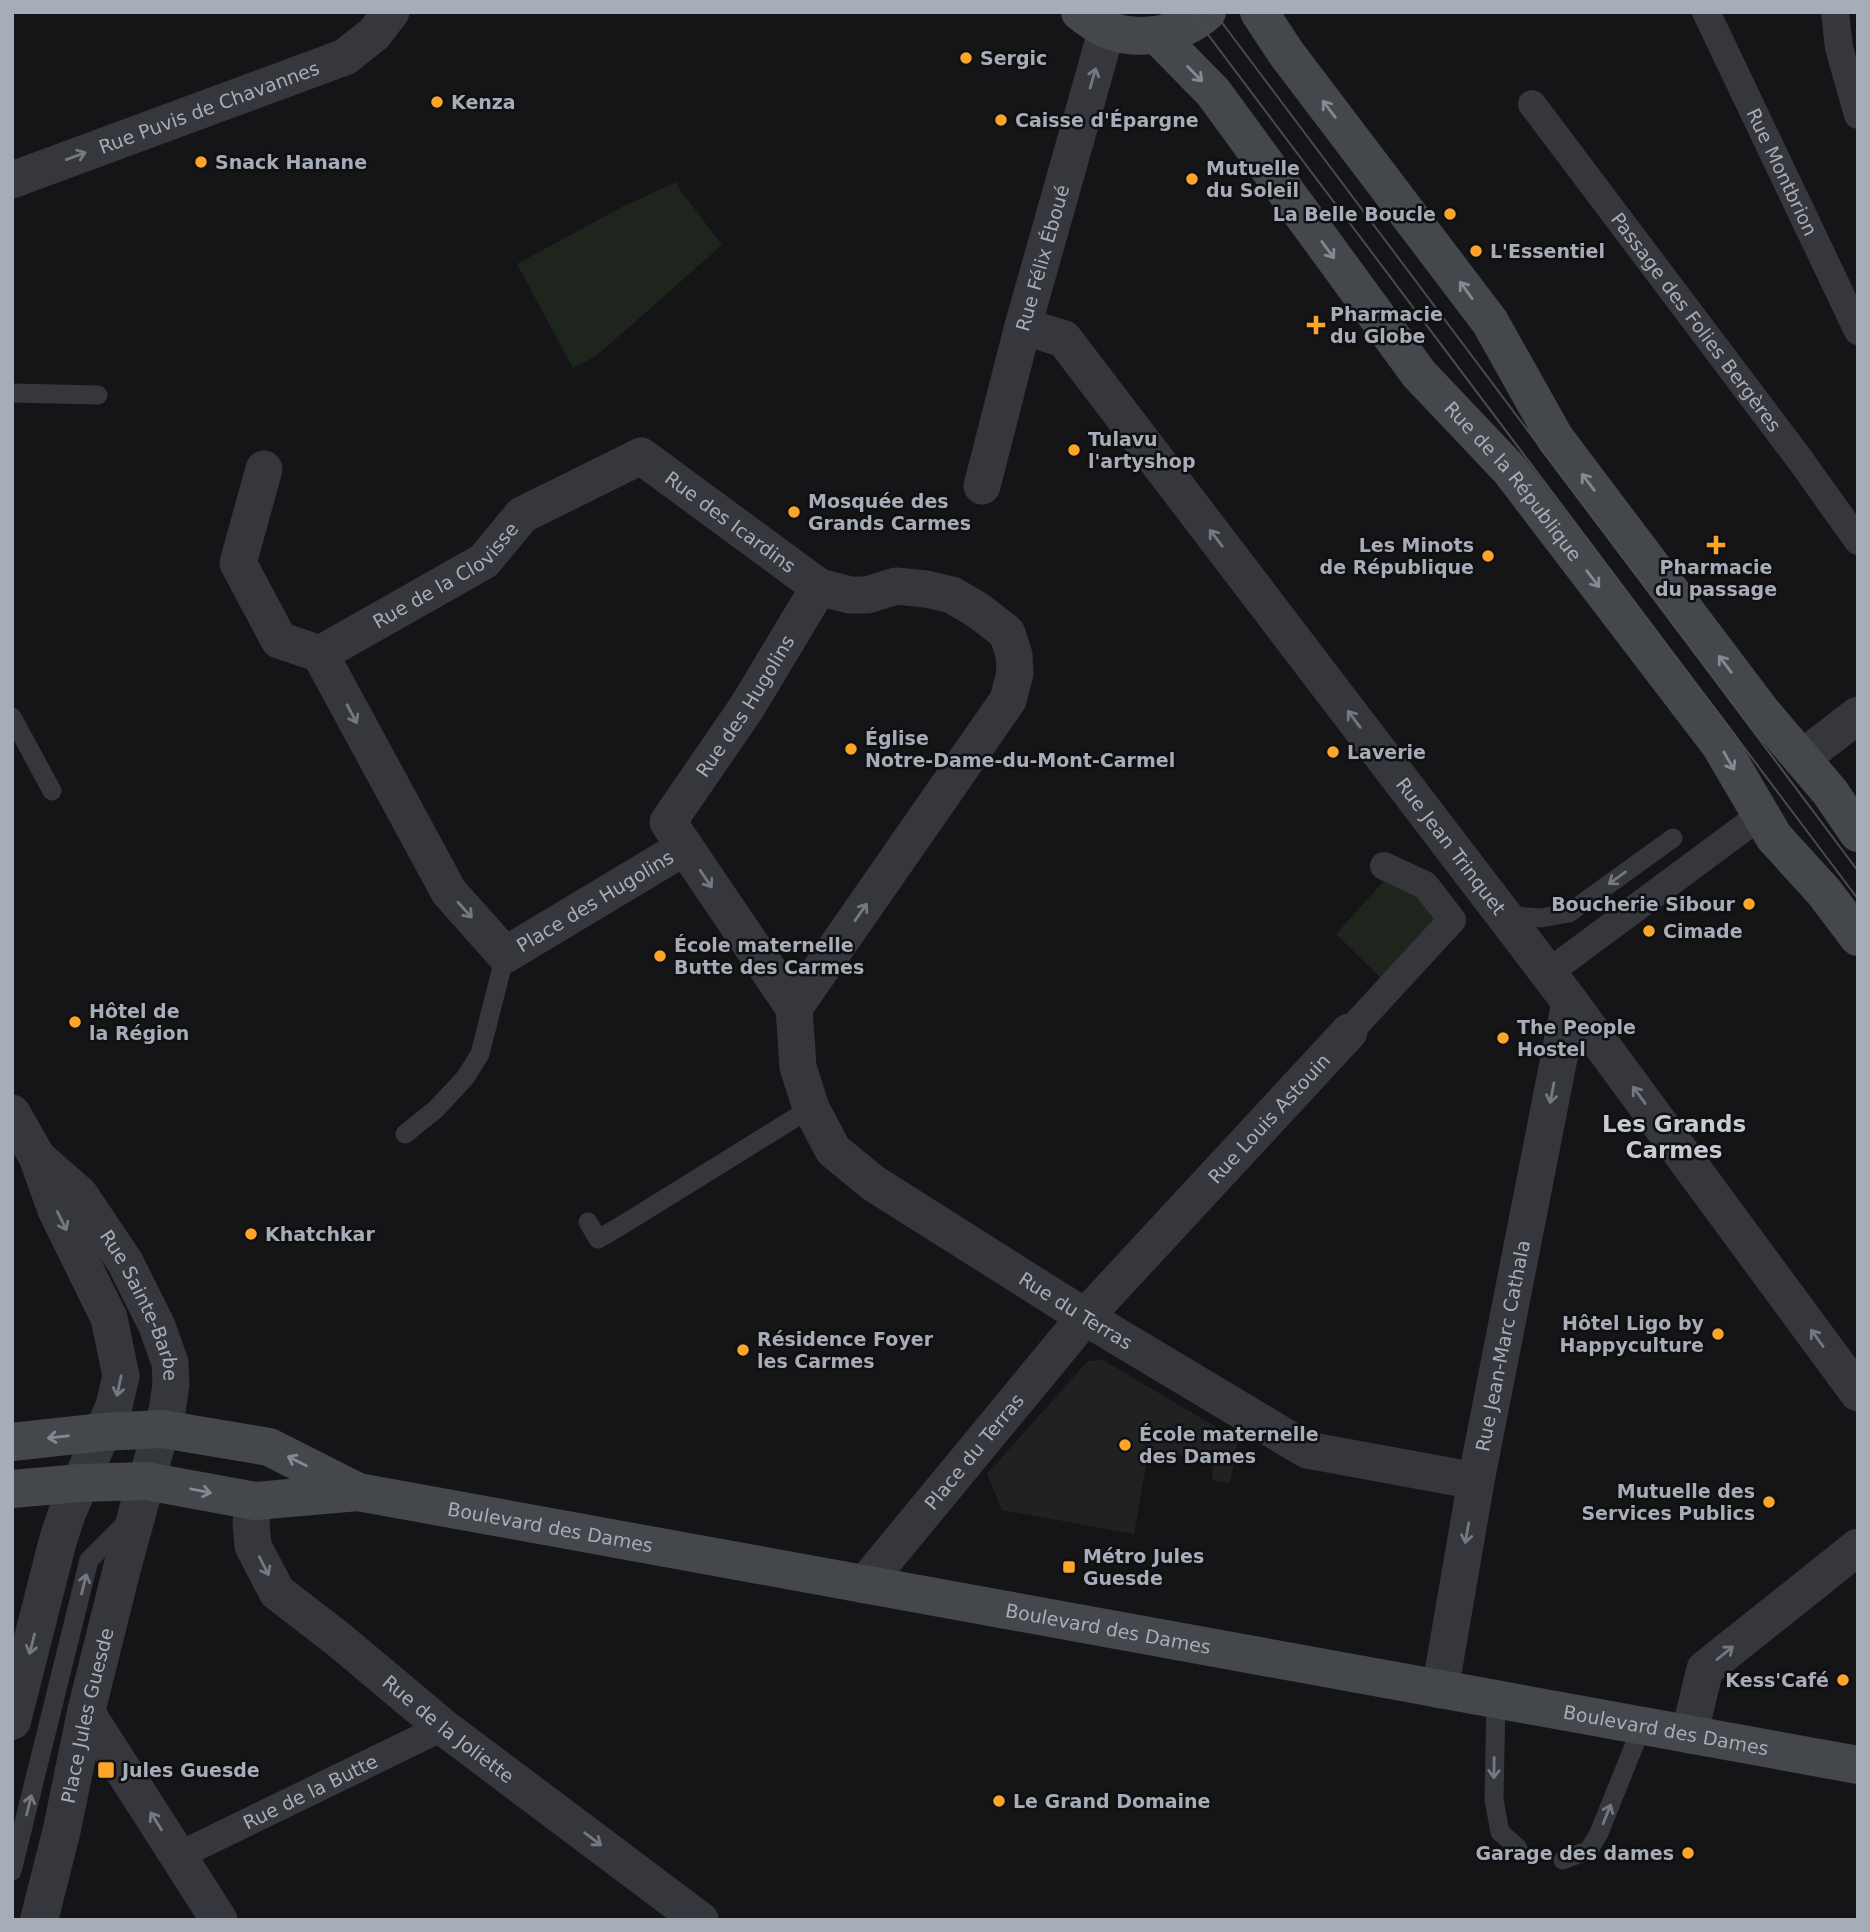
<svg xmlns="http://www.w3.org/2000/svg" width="1870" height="1932" font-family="'DejaVu Sans',sans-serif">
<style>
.built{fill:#212124}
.green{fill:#1d251d}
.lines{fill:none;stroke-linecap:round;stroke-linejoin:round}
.service{stroke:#36373c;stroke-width:19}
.pedestrian{stroke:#36373c;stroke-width:28}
.minor{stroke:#36373c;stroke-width:37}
.tertiary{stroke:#36373c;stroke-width:38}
.secondary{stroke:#44474c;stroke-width:38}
.tram{stroke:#494b51;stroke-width:2}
.oneway{stroke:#848992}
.oneway2{stroke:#747880}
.poi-dot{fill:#fca528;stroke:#101012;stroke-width:2.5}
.labels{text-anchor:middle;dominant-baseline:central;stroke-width:5;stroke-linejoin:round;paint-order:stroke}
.poi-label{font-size:19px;font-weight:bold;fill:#a6adb8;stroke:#101012;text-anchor:start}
.street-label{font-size:19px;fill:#a6adb8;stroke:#101012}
.quarter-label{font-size:23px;font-weight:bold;fill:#c7ccd4;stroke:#101012}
</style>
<rect width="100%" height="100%" fill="#151517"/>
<!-- built -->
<path class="built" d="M1103 1360 1238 1440 1230 1483 1212 1480 1214 1461 1149 1450 1134 1534 1002 1510 987 1474 1088 1361Z"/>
<!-- green -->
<g class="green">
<path d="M676 182 680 190 722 245 596 356 573 368 517 264 622 207Z"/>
<path d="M1384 881 1417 896 1438 926 1383 980 1336 934Z"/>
</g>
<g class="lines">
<!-- service -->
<g class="service">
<path d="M12 393 98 395"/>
<path d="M12 717 52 791"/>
<path d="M1503 915 1541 918 1569 913 1673 838"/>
<path d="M405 1134 436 1109 465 1078 480 1054 505 955"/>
<path d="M588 1222 598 1239 619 1227 811 1108"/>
<path d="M1496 1700 1494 1800 1500 1832 1518 1848"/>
<path d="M1563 1860 1589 1850 1599 1833 1642 1726"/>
<path d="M12 1871 89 1560 129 1520"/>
</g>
<!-- pedestrian -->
<g class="pedestrian">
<path id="s1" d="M1706 12 1858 331"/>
<path d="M1835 12 1839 48 1858 115"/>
<path id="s2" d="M1532 104 1801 461 1858 541"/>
<path d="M1548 973 1761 815"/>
<path d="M1349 1032 1452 920 1425 885 1384 866"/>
<path id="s3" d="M178 1856 443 1727"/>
</g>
<!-- minor -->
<g class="minor">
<path id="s4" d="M12 180 345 57 374 34 391 12"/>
<path id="s5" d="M1023 326 1064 339 1570 1002 1858 1393"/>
<path id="s6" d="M264 469 238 563 279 640 320 654 449 892 505 955 685 847"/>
<path id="s7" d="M982 486 1023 326 1107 29"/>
<path id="s8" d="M320 654 484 561 522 515 641 456 819 587 850 595H867L896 586 926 589 952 595 979 611 1007 633 1014 655 1015 673 1008 700 794 1008"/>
<path d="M1801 759 1858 715"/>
<path id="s9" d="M794 1008 798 1067 811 1108 833 1150 873 1183 1085 1317 1307 1450 1476 1481"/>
<path id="s10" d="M794 1008 668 822 747 707 819 587"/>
<path d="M12 1113 37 1157 56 1210 109 1318 121 1376 114 1406 80 1483"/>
<path id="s11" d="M40 1160 80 1195 125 1262 157 1326 170 1363 171 1384 167 1411 146 1481"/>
<path id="s12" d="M255 1501 251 1522 253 1546 277 1592 338 1639 443 1727 700 1920"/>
<path id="s13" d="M864 1585 1085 1317 1349 1032"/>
<path id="s14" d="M1440 1690 1476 1481 1570 1002"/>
<path d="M86 1712 219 1920"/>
<path d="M1689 1735 1705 1669 1858 1547"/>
</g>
<!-- tertiary -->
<g class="tertiary">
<path d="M12 1721 58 1540 67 1513 80 1483"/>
<path id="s15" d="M39 1920 62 1829 86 1712 122 1568 146 1481"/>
</g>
<!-- secondary -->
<g class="secondary">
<path d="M1080 12C1088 18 1098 26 1108 30 1140 42 1182 35 1207 12"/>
<path d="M1259 12 1286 53 1490 322 1555 438 1761 711 1830 792 1858 833"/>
<path id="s16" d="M1157 35 1213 92 1419 374 1510 470 1720 745 1774 837 1824 892 1858 937"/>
<path d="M12 1442 103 1432 162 1429 269 1447 358 1492"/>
<path id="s17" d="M12 1489 80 1483 146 1481 255 1501 358 1492 1858 1765"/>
</g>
<!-- tram -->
<g class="tram">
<path d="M1191 12 1858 899"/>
<path d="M1214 12 1858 871"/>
</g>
</g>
<!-- one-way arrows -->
<defs><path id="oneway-shaft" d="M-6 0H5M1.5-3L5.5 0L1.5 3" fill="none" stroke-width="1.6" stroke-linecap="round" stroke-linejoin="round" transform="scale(1.75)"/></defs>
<g class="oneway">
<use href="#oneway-shaft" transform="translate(1195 74) rotate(45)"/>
<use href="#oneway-shaft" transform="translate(1329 109) rotate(-127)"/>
<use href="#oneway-shaft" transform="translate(1328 250) rotate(54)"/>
<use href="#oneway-shaft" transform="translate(1466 290) rotate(-126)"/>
<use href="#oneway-shaft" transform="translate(1588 482) rotate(-127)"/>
<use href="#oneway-shaft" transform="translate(1593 579) rotate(53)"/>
<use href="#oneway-shaft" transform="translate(1725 664) rotate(-127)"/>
<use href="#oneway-shaft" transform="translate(1729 761) rotate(60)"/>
<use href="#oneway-shaft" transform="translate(58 1437) rotate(174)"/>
<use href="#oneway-shaft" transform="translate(297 1461) rotate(-153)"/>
<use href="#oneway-shaft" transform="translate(201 1491) rotate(11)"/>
</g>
<g class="oneway2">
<use href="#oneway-shaft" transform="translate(1093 78) rotate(-74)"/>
<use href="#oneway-shaft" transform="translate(76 156) rotate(-20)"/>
<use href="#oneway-shaft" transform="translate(1216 538) rotate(-127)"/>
<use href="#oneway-shaft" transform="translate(352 714) rotate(62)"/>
<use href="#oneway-shaft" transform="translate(1354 719) rotate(-127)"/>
<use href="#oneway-shaft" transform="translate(1617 878) rotate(144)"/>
<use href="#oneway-shaft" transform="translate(706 879) rotate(56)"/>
<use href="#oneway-shaft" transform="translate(465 910) rotate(48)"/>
<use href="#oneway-shaft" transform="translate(861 912) rotate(-55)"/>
<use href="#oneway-shaft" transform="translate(1552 1093) rotate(101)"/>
<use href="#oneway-shaft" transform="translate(1639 1095) rotate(-126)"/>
<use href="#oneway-shaft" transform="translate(62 1221) rotate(64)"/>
<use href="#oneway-shaft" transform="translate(1817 1338) rotate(-126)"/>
<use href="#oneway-shaft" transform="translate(119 1386) rotate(102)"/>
<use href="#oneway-shaft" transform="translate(1467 1533) rotate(100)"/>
<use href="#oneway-shaft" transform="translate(264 1566) rotate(63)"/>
<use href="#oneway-shaft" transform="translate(84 1584) rotate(-76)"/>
<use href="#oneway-shaft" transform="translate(32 1644) rotate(104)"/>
<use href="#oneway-shaft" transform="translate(1725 1653) rotate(-39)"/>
<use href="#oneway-shaft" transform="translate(1494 1768) rotate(91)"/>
<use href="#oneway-shaft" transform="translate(29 1805) rotate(-76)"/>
<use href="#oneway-shaft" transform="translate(1607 1814) rotate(-68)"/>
<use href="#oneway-shaft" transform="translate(156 1821) rotate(-122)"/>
<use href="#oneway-shaft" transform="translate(593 1839) rotate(37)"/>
</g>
<!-- markers -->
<g class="poi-dot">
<circle cx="966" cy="58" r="7"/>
<circle cx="437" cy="102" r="7"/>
<circle cx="1001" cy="120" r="7"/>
<circle cx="201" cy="162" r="7"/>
<circle cx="1192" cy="179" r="7"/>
<circle cx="1450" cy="214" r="7"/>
<circle cx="1476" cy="251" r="7"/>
<path d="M1312.5 314.5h7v7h7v7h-7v7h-7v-7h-7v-7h7z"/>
<circle cx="1074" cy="450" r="7"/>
<circle cx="794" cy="512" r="7"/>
<path d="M1712.5 534.5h7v7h7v7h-7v7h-7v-7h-7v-7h7z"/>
<circle cx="1488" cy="556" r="7"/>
<circle cx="851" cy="749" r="7"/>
<circle cx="1333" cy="752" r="7"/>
<circle cx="1749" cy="904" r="7"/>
<circle cx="1649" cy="931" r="7"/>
<circle cx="660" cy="956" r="7"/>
<circle cx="75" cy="1022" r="7"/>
<circle cx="1503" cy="1038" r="7"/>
<circle cx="251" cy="1234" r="7"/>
<circle cx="1718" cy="1334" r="7"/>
<circle cx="743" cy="1350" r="7"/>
<circle cx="1125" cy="1445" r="7"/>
<circle cx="1769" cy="1502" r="7"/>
<rect x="1062" y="1560" width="14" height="14" rx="3.5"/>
<circle cx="1843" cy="1680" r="7"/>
<rect x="97" y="1761" width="18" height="18" rx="3.5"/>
<circle cx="999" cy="1801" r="7"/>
<circle cx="1688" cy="1853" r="7"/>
</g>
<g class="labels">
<!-- poi labels -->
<g class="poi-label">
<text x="980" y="58">Sergic</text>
<text x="451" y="102">Kenza</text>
<text x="1015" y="120">Caisse d'Épargne</text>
<text x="215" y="162">Snack Hanane</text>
<text x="1206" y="168">Mutuelle<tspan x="1206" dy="22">du Soleil</tspan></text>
<text x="1436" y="214" text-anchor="end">La Belle Boucle</text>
<text x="1490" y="251">L'Essentiel</text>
<text x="1330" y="314">Pharmacie<tspan x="1330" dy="22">du Globe</tspan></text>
<text x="1088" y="439">Tulavu<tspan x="1088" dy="22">l'artyshop</tspan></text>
<text x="808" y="501">Mosquée des<tspan x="808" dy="22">Grands Carmes</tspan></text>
<text x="1474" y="545" text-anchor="end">Les Minots<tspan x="1474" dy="22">de République</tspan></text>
<text x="1716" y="567" text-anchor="middle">Pharmacie<tspan x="1716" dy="22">du passage</tspan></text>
<text x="865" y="738">Église<tspan x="865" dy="22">Notre-Dame-du-Mont-Carmel</tspan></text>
<text x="1347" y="752">Laverie</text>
<text x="1735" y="904" text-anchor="end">Boucherie Sibour</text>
<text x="1663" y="931">Cimade</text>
<text x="674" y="945">École maternelle<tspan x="674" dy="22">Butte des Carmes</tspan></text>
<text x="89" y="1011">Hôtel de<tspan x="89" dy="22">la Région</tspan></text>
<text x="1517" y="1027">The People<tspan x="1517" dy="22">Hostel</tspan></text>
<text x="265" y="1234">Khatchkar</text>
<text x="1704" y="1323" text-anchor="end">Hôtel Ligo by<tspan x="1704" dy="22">Happyculture</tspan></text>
<text x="757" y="1339">Résidence Foyer<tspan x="757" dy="22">les Carmes</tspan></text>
<text x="1139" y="1434">École maternelle<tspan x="1139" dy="22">des Dames</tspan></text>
<text x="1755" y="1491" text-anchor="end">Mutuelle des<tspan x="1755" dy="22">Services Publics</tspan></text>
<text x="1083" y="1556">Métro Jules<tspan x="1083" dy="22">Guesde</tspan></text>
<text x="1829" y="1680" text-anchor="end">Kess'Café</text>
<text x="122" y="1770">Jules Guesde</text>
<text x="1013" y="1801">Le Grand Domaine</text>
<text x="1674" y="1853" text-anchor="end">Garage des dames</text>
</g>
<!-- street labels -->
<g class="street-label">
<text stroke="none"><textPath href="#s4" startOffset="210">Rue Puvis de Chavannes</textPath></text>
<text stroke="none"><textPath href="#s1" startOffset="177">Rue Montbrion</textPath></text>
<text stroke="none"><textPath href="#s7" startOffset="236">Rue Félix Éboué</textPath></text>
<text stroke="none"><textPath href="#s2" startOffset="273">Passage des Folies Bergères</textPath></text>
<text stroke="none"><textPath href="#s16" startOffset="572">Rue de la République</textPath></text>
<text stroke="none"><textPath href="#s8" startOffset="492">Rue des Icardins</textPath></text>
<text stroke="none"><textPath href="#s8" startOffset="149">Rue de la Clovisse</textPath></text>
<text stroke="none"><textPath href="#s10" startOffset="364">Rue des Hugolins</textPath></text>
<text stroke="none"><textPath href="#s5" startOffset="681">Rue Jean Trinquet</textPath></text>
<text stroke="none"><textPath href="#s6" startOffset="688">Place des Hugolins</textPath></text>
<text stroke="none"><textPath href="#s13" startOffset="618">Rue Louis Astouin</textPath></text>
<text stroke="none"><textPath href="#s11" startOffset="180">Rue Sainte-Barbe</textPath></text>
<text stroke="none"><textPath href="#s9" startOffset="441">Rue du Terras</textPath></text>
<text stroke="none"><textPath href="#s14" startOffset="350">Rue Jean-Marc Cathala</textPath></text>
<text stroke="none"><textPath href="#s13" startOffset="173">Place du Terras</textPath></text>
<text stroke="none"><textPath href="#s17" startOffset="544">Boulevard des Dames</textPath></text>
<text stroke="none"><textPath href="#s17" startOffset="1111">Boulevard des Dames</textPath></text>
<text stroke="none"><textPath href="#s15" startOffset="210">Place Jules Guesde</textPath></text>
<text stroke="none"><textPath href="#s12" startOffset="317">Rue de la Joliette</textPath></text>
<text stroke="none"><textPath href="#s17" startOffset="1678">Boulevard des Dames</textPath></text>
<text stroke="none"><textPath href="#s3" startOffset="147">Rue de la Butte</textPath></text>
</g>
<!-- quarter labels -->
<g class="quarter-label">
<text x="1674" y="1124">Les Grands<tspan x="1674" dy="26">Carmes</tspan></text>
</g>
</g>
<!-- border -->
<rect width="1870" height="1932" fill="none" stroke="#a6adb8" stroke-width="28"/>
</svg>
